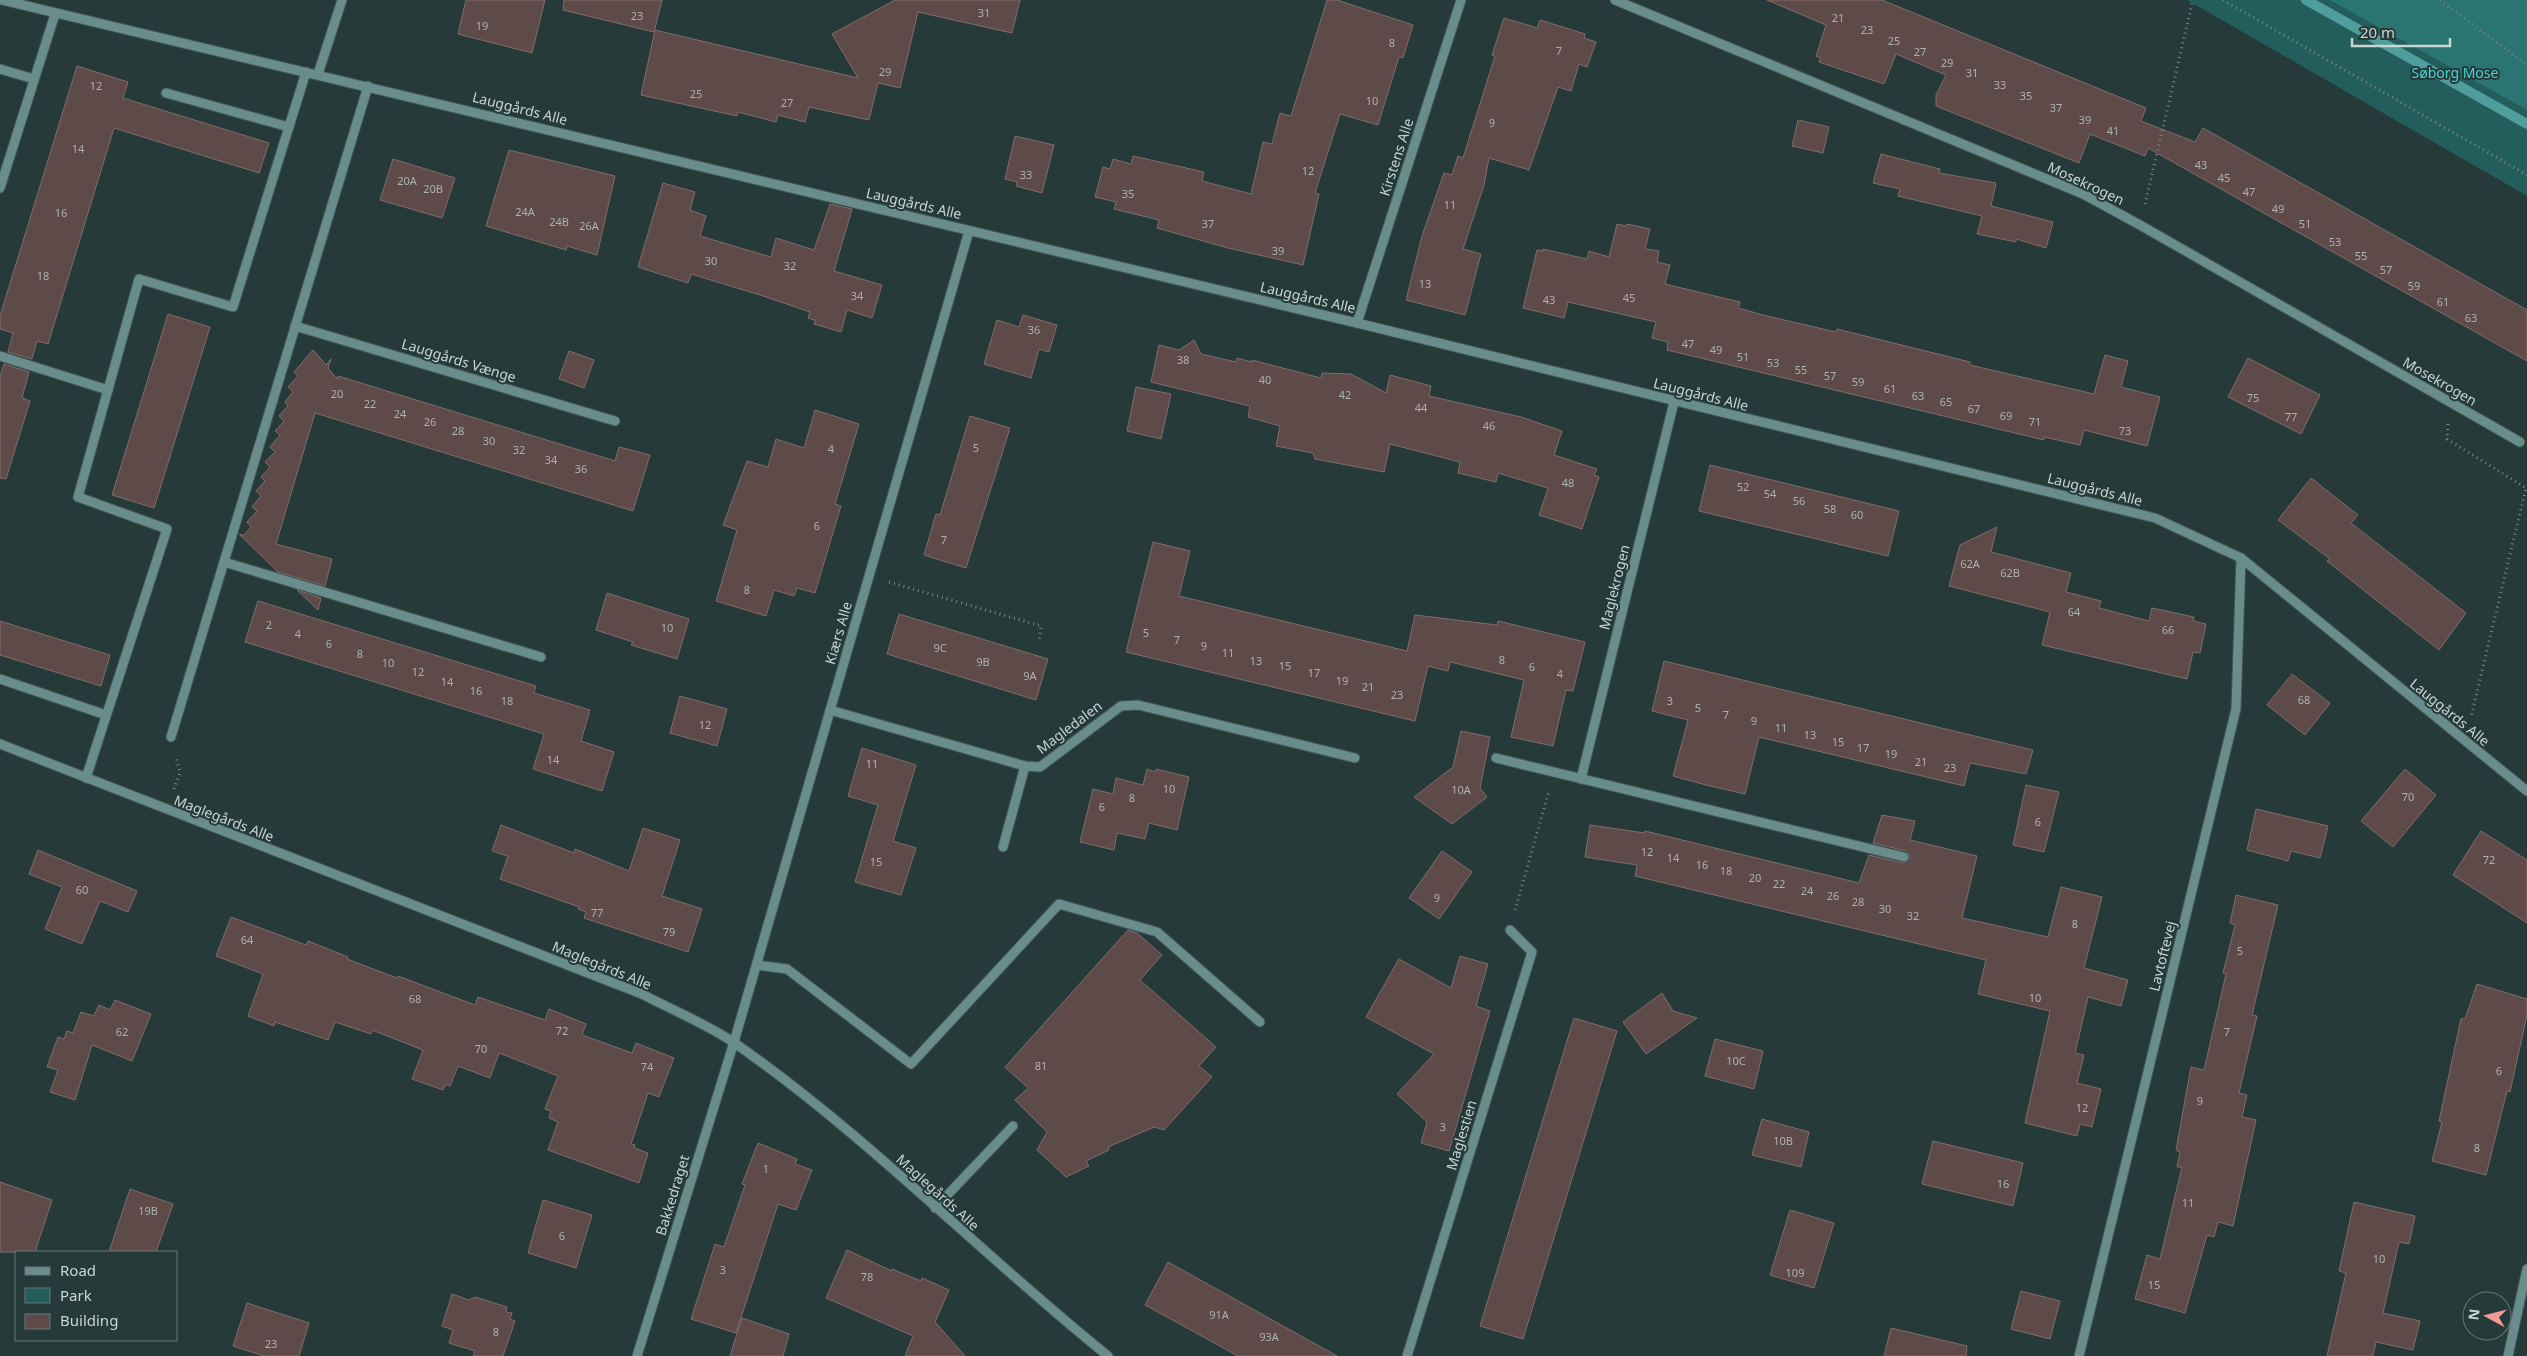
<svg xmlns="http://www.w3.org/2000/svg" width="2527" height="1356" font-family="'Noto Sans',sans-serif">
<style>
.green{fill:#235d5c}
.forest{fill:#2a7472}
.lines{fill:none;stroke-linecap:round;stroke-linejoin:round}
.stream{stroke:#4f9d9c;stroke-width:10}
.building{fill:#5e4a48;stroke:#826d6b}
.minor-casing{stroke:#425655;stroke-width:11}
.path{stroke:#798988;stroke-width:3;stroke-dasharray:1 4;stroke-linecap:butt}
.minor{stroke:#698d8c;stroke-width:9}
.labels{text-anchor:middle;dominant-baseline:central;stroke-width:4;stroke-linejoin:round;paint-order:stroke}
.number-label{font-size:11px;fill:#aeb2b1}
.park-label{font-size:14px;fill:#47d6d4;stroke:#253a39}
.street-label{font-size:14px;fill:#c8d5d4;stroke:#253a39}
</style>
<rect width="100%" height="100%" fill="#253a39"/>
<!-- green -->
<path class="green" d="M2187 0H2527V196Z"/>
<!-- forest -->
<path class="forest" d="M2330 0H2527V110Z"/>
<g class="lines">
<!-- stream -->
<path class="stream" d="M2306 0 2527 124"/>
</g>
<!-- building -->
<g class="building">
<path d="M466 0H545L532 53 458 34Z"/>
<path d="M564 0H662L654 32 563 10Z"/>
<path d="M895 0H1020L1012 33 918 12 900 88 878 83 869 120 809 107 805 122 778 115 776 122 738 112 737 116 641 95 655 30 858 78 832 34Z"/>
<path d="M1327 0H1337L1413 25 1403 58 1399 57 1378 125 1340 114 1315 193 1319 194 1303 265 1228 248 1157 228 1159 220 1114 209 1116 202 1095 197 1103 167 1110 169 1113 159 1131 164 1133 156 1204 172 1202 181 1251 194 1263 142 1272 144 1280 113 1291 116Z"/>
<path d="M1767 0H1882L2146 108 2141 121 2195 142 2203 128 2527 310V361L2148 148 2145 156 2090 134 2079 163 1936 106V95L1946 75 1896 54 1884 84 1819 62 1821 58 1816 56 1826 25Z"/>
<path d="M1504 18 1537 28 1540 20 1585 34 1584 38 1596 42 1587 67 1579 64 1571 91 1558 87 1529 170 1489 158 1484 185 1463 249 1481 254 1465 315 1406 300 1422 236 1444 173 1452 175 1458 156 1463 158 1495 56 1492 55Z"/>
<path d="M77 66 128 82 123 98 269 143 259 173 114 128 48 344 37 341 32 359 8 352 13 333 0 329V316Z"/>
<path d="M1798 120 1829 127 1823 153 1792 146Z"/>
<path d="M1015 136 1054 145 1042 193 1016 186 1017 182 1005 179Z"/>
<path d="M509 150 615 176 597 255 567 246 566 250 486 226Z"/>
<path d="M1881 154 1940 169 1939 173 1996 183 1991 206 2053 222 2046 248 2016 239V242L1977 234 1982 216 1898 196 1900 189 1873 183Z"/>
<path d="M393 159 455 178 442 218 380 200Z"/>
<path d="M663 183 695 192 690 210 706 216 700 236 771 257 776 238 814 250 830 204 852 209 834 271 882 285 872 318 847 310 841 332 814 324 815 320 808 318 810 312 760 295 691 274 688 283 638 267Z"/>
<path d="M1617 224 1626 226 1627 224 1650 229 1645 249 1659 251 1657 262 1670 265 1665 284 1740 302 1738 308 1767 316 1836 332 1837 329 1970 362V365L2094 394 2105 355 2128 361 2121 387 2160 397 2147 446 2084 430 2080 445 2044 437V440L1667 350 1668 342 1652 338 1656 322 1568 302 1564 318 1523 308 1537 250 1543 251V249L1587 259 1589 251 1609 257Z"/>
<path d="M168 314 210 327 154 508 112 495Z"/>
<path d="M1023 315 1057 325 1049 352 1039 349 1031 378 984 364 997 320 1019 327Z"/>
<path d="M1194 340 1201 354 1236 362 1237 358 1252 362V360L1321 378 1322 373 1351 374 1386 393 1390 375 1431 386 1429 396 1521 417 1562 431 1554 455 1597 469 1594 475 1599 477 1582 529 1539 515 1548 488 1498 473 1496 482 1458 473 1460 462 1390 444 1384 472 1315 459 1313 453 1276 446 1280 426 1248 417 1250 406 1151 382 1159 345 1179 350Z"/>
<path d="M313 350 326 365 331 359 328 368 337 379 338 376 615 461 619 447 650 455 633 511 315 413 276 544 332 559 325 586 278 572 239 534 244 535 251 527 247 522 257 511 252 507 261 496 256 491 265 481 261 477 270 467 265 462 275 452 270 447 280 435 275 431 284 421 279 416 288 406 285 402 293 392 288 387 298 376 294 372Z"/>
<path d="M569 351 594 360 584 388 559 379Z"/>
<path d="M2248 358 2320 395 2301 434 2228 397Z"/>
<path d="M4 364 29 372 22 398 30 401 6 479 0 478V377Z"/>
<path d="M1136 387 1171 394 1161 439 1127 431Z"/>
<path d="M815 410 859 424 835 504 841 506 815 593 797 588 794 596 774 590 766 616 716 601 737 530 723 525 747 461 768 467 776 439 804 448Z"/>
<path d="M970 416 1010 428 966 568 924 555 936 514 940 515Z"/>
<path d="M1710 465 1899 511 1888 556 1699 511Z"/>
<path d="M2311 478 2358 515 2351 523 2466 613 2439 650 2327 561 2330 559 2278 520Z"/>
<path d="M1997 527 1991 552 2071 573 2066 592 2101 601 2099 608 2149 621 2152 608 2194 617 2193 621 2206 624 2200 653 2193 652 2187 679 2042 645 2050 612 1949 586 1960 545Z"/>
<path d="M1153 542 1190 551 1179 596 1407 651 1415 615 1497 625 1498 621 1585 642 1573 691 1566 690 1553 746 1511 737 1524 680 1450 662 1448 671 1428 666 1415 721 1126 652Z"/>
<path d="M297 590 321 598 318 610Z"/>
<path d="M607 593 689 619 677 659 631 645 633 642 596 630Z"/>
<path d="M258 601 536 686 534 693 590 710 581 741 614 752 602 791 533 769 544 734 245 642Z"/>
<path d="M899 614 1048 659 1036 700 887 654Z"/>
<path d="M0 621 110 655 101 686 0 655Z"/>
<path d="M1664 661 1958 732 2033 750 2026 774 1970 763 1964 786 1759 737 1745 794 1706 785 1673 776 1688 720 1652 711Z"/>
<path d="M2292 674 2330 703 2305 735 2267 705Z"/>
<path d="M680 696 727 709 717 746 670 733Z"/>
<path d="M1461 731 1490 737 1480 788 1487 797 1452 824 1414 797 1453 767Z"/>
<path d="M862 748 916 765 893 841 916 848 901 895 855 882 878 805 848 796Z"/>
<path d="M1147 769 1155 772 1156 769 1189 777 1177 830 1149 823 1145 839 1117 833 1114 850 1080 842 1093 789 1113 794 1116 778 1143 785Z"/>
<path d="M2405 769 2436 795 2393 847 2361 821Z"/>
<path d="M2026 785 2059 792 2044 852 2013 845Z"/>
<path d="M2256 809 2328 826 2320 858 2291 851 2288 861 2247 850Z"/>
<path d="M1882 815 1915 821 1910 840 1977 856 1962 918 2048 937 2061 887 2102 897 2084 968 2128 980 2121 1006 2088 997 2075 1053 2084 1055 2077 1083 2101 1089 2092 1127 2080 1124 2077 1136 2025 1123 2050 1011 1978 994 1986 960 1635 876 1637 865 1585 857 1590 825 1645 833V831L1859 883 1869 855 1903 863 1910 859V855L1906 851 1873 843Z"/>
<path d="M501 825 574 853 575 849 629 871 643 828 680 840 662 896 702 909 688 952 584 918 586 912 578 909 579 907 500 879 508 856 492 851Z"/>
<path d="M2481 831 2527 860V923L2453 875Z"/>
<path d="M38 850 137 891 128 912 100 901 82 944 45 929 62 887 29 874Z"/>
<path d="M1442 851 1472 872 1439 919 1409 898Z"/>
<path d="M2236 895 2278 905 2252 1015 2257 1016 2239 1093 2247 1095 2242 1117 2256 1120 2233 1226 2218 1222 2214 1237 2207 1235 2185 1313 2135 1299 2147 1255 2160 1259 2182 1167H2177L2180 1152 2176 1150 2191 1067 2204 1070 2226 974 2223 973 2235 925 2230 923Z"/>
<path d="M231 917 306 945 308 941 348 957 347 959 397 978 398 976 475 1005 478 997 545 1020 549 1009 586 1024 582 1035 632 1053 636 1043 674 1058 659 1097 648 1093 631 1144 635 1145 634 1148 648 1153 639 1183 548 1150 558 1122 549 1118 551 1111 545 1109 558 1076 499 1053 490 1078 458 1066 450 1086 446 1084 443 1090 412 1079 423 1050 372 1030 371 1034 335 1022 328 1040 275 1022 274 1026 248 1016 263 974 216 956Z"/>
<path d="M1128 930 1137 933 1162 955 1140 980 1216 1047 1199 1066 1212 1077 1164 1130 1154 1127 1108 1147 1109 1150 1086 1161 1089 1166 1066 1177 1037 1150 1047 1132 1015 1100 1028 1088 1005 1067Z"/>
<path d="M1460 956 1488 964 1476 1006 1490 1011 1449 1151 1421 1143 1427 1122 1397 1094 1434 1054 1366 1017 1399 959 1451 988Z"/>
<path d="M2477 984 2527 999V1015L2510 1092 2507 1091 2486 1175 2432 1161 2442 1122 2439 1121 2461 1019H2465Z"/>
<path d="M1662 993 1673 1011 1697 1018 1646 1054 1623 1022Z"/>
<path d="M115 1000 151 1014 132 1061 92 1045 75 1100 50 1092 58 1070 47 1067 58 1037 64 1039 67 1031 73 1033 81 1012 94 1016 99 1005 110 1010Z"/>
<path d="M1574 1018 1617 1031 1523 1339 1480 1326Z"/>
<path d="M1715 1039 1763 1051 1754 1089 1705 1076Z"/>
<path d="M1762 1119 1809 1132 1801 1167 1752 1155Z"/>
<path d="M1933 1141 2023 1163 2013 1206 1922 1184Z"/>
<path d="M758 1143 797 1159 795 1164 812 1170 796 1210 778 1204 736 1333 691 1319 715 1244 724 1247 745 1185 742 1184Z"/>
<path d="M0 1182 52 1200 35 1252H0Z"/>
<path d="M130 1189 173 1204 156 1252H109Z"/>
<path d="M543 1200 592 1215 576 1268 528 1253Z"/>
<path d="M2354 1202 2415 1216 2409 1244 2399 1242 2383 1313 2420 1321 2413 1350 2376 1342 2373 1356H2327L2346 1273 2339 1271Z"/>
<path d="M1790 1210 1834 1223 1814 1288 1770 1275Z"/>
<path d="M847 1250 892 1271V1269L921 1281 922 1278 949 1290 935 1322 965 1356H905L913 1336 826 1298Z"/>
<path d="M1168 1262 1337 1356H1238L1187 1328 1145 1305Z"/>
<path d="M2021 1291 2060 1301 2050 1339 2011 1329Z"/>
<path d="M452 1294 469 1300 475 1297 507 1307 506 1312 512 1313 510 1319 515 1321 503 1356H473L475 1351 449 1343 453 1330 442 1326Z"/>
<path d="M247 1303 309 1323 299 1356H264L233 1346Z"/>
<path d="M742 1318 789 1334 783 1356H730Z"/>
<path d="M1891 1328 1967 1346 1966 1356H1884Z"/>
</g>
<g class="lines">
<defs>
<g id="minor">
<path d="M2 0 1357 323 2155 518 2241 558 2527 791"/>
<path d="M1615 0 2083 194 2140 225 2520 442"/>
<path d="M0 69 34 79"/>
<path d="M318 74 342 0"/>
<path d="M166 93 289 127"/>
<path d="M0 188 55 14"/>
<path d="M1357 323 1461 0"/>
<path d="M295 326 615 421"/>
<path d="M0 356 108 390"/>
<path d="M224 562 541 657"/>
<path d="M0 679 106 715"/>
<path d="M830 710 1025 766 1040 767 1121 706 1138 705 1355 758"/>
<path d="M171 737 368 86"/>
<path d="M0 744 642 994C672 1010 709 1025 736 1044 869 1137 982 1255 1108 1356"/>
<path d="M1496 758 1904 857"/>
<path d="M86 778 167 529 78 497 139 279 233 307 306 72"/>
<path d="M1581 779 1674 402"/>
<path d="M1003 847 1025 766"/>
<path d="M757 965 787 969 911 1064 1059 904 1157 932 1260 1022"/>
<path d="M935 1208 1013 1126"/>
<path d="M637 1356 734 1042 969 231"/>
<path d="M1407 1356 1532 952 1510 930"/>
<path d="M2079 1356 2236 709 2241 558"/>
<path d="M2508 1356 2527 1269"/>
</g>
</defs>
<!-- minor casing -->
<use href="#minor" class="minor-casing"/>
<!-- path -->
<g class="path">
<path d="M2223 0 2527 175"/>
<path d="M2440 0 2527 65"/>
<path d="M2145 204 2193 0"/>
<path d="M2448 424 2447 439 2526 488 2471 717"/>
<path d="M889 582 1041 626 1039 642"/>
<path d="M174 789 180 773 176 757"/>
<path d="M1515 910 1549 791"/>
</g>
<!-- minor -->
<use href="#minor" class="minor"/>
</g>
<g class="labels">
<!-- number labels -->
<g class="number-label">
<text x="984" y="12">31</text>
<text x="637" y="15">23</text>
<text x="1838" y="17">21</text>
<text x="482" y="25">19</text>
<text x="1867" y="29">23</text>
<text x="1894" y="40">25</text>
<text x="1392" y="42">8</text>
<text x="1559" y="50">7</text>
<text x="1920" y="51">27</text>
<text x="1947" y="62">29</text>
<text x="885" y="71">29</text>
<text x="1972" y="72">31</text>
<text x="2000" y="84">33</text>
<text x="96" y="85">12</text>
<text x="696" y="93">25</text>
<text x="2026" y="95">35</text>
<text x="1372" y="100">10</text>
<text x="787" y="102">27</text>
<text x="2056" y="107">37</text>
<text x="2085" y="119">39</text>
<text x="1492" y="122">9</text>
<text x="2113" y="130">41</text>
<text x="78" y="148">14</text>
<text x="2201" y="164">43</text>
<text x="1308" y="170">12</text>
<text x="1026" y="174">33</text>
<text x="2224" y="177">45</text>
<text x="407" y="180">20A</text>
<text x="433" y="188">20B</text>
<text x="2249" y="191">47</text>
<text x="1128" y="193">35</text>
<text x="1450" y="204">11</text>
<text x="2278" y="208">49</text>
<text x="525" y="211">24A</text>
<text x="61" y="212">16</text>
<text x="559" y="221">24B</text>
<text x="1208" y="223">37</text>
<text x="2305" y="223">51</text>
<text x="589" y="225">26A</text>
<text x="2335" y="241">53</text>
<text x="1278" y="250">39</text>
<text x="2361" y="255">55</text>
<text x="711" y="260">30</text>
<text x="790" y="265">32</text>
<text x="2386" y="269">57</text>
<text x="43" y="275">18</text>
<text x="1425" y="283">13</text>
<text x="2414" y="285">59</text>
<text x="857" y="295">34</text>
<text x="1629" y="297">45</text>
<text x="1549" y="299">43</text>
<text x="2443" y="301">61</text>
<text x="2471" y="317">63</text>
<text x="1034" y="329">36</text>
<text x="1688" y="343">47</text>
<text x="1716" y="349">49</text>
<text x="1743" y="356">51</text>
<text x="1183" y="359">38</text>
<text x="1773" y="362">53</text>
<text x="1801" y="369">55</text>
<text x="1830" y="375">57</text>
<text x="1265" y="379">40</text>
<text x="1858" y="381">59</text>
<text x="1890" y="388">61</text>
<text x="337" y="393">20</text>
<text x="1345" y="394">42</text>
<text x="1918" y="395">63</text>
<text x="2253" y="397">75</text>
<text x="1946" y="401">65</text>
<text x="370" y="403">22</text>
<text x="1421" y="407">44</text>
<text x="1974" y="408">67</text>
<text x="400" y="413">24</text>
<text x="2006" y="415">69</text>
<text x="2291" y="416">77</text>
<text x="430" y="421">26</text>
<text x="2035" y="421">71</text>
<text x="1489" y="425">46</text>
<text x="458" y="430">28</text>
<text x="2125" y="430">73</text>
<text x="489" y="440">30</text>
<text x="976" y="447">5</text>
<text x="831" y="448">4</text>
<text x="519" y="449">32</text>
<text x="551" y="459">34</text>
<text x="581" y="468">36</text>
<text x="1568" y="482">48</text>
<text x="1743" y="486">52</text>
<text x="1770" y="493">54</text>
<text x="1799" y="500">56</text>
<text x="1830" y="508">58</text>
<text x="1857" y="514">60</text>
<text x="817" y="525">6</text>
<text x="944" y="539">7</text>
<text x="1970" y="563">62A</text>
<text x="2010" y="572">62B</text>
<text x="747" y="589">8</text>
<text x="2074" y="611">64</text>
<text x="269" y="624">2</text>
<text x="667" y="627">10</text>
<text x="2168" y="629">66</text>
<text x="1146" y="632">5</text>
<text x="298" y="633">4</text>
<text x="1177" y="639">7</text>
<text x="329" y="643">6</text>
<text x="1204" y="645">9</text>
<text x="940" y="647">9C</text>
<text x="1228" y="652">11</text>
<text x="360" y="653">8</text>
<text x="1502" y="659">8</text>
<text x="1256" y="660">13</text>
<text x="983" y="661">9B</text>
<text x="388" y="662">10</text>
<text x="1285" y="665">15</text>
<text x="1532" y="666">6</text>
<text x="418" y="671">12</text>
<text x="1314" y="672">17</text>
<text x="1560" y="673">4</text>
<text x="1030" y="675">9A</text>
<text x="1342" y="680">19</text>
<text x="447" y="681">14</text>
<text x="1368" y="686">21</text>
<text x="476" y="690">16</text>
<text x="1397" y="694">23</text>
<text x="2304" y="699">68</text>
<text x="507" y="700">18</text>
<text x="1670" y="700">3</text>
<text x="1698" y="707">5</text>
<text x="1726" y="714">7</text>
<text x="1754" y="720">9</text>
<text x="705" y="724">12</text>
<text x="1781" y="727">11</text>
<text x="1810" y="734">13</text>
<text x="1838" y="741">15</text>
<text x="1863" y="747">17</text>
<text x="1891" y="753">19</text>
<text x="553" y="759">14</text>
<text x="1921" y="761">21</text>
<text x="872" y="763">11</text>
<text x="1950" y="767">23</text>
<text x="1169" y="788">10</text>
<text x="1461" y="789">10A</text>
<text x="2408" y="796">70</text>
<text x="1132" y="797">8</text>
<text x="1102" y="806">6</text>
<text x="2038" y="821">6</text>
<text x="1647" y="851">12</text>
<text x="1673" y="857">14</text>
<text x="2489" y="859">72</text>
<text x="876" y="861">15</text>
<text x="1702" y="864">16</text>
<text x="1726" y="870">18</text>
<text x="1755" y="877">20</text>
<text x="1779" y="883">22</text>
<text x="82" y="889">60</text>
<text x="1807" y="890">24</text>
<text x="1833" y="895">26</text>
<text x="1437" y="897">9</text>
<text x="1858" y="901">28</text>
<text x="1885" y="908">30</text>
<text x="597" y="912">77</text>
<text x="1913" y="915">32</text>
<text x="2075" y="923">8</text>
<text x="669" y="931">79</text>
<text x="247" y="939">64</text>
<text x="2240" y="950">5</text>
<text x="2035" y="997">10</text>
<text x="415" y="998">68</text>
<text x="562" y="1030">72</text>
<text x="122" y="1031">62</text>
<text x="2227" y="1031">7</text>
<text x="481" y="1048">70</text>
<text x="1736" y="1060">10C</text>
<text x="1041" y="1065">81</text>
<text x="647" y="1066">74</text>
<text x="2499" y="1070">6</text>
<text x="2200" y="1100">9</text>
<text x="2082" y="1107">12</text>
<text x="1443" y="1126">3</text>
<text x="1783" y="1140">10B</text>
<text x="2477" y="1147">8</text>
<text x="766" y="1168">1</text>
<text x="2003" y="1183">16</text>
<text x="2188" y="1202">11</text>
<text x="148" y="1210">19B</text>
<text x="562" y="1235">6</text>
<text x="2379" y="1258">10</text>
<text x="723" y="1269">3</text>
<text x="1795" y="1272">109</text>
<text x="867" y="1276">78</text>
<text x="2154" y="1284">15</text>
<text x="1219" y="1314">91A</text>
<text x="496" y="1331">8</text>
<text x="1269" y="1336">93A</text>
<text x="271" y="1343">23</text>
</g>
<!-- park labels -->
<g class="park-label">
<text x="2455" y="72">Søborg Mose</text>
</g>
<!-- street labels -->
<g class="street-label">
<text transform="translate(520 108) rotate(14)">Lauggårds Alle</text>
<text transform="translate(1396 157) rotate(-72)">Kirstens Alle</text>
<text transform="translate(2086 183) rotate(25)">Mosekrogen</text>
<text transform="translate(914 203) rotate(13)">Lauggårds Alle</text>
<text transform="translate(1308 297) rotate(13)">Lauggårds Alle</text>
<text transform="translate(459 360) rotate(17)">Lauggårds Vænge</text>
<text transform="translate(2440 381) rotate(30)">Mosekrogen</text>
<text transform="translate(1701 394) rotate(14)">Lauggårds Alle</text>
<text transform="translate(2095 489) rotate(14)">Lauggårds Alle</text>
<text transform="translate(1614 587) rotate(-76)">Maglekrogen</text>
<text transform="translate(838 633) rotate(-74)">Kiærs Alle</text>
<text transform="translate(2450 712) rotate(39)">Lauggårds Alle</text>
<text transform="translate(1069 727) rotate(-37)">Magledalen</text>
<text transform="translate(224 818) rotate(21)">Maglegårds Alle</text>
<text transform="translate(2162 956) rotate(-76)">Lavtoftevej</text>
<text transform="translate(602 965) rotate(22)">Maglegårds Alle</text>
<text transform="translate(1461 1135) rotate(-73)">Maglestien</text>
<text transform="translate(938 1192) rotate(42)">Maglegårds Alle</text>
<text transform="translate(672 1195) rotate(-73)">Bakkedraget</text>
</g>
</g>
<!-- legend -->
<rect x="15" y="1251" width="162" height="90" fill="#253a39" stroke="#667877"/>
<rect x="25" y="1267" width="25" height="8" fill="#698d8c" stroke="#667877"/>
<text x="60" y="1276" font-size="15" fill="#c8d5d4">Road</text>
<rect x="25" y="1288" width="25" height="15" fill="#235d5c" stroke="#667877"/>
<text x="60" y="1301" font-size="15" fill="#c8d5d4">Park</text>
<rect x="25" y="1314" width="25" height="15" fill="#5e4a48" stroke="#667877"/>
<text x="60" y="1326" font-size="15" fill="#c8d5d4">Building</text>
<!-- north arrow -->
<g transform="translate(2487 1316) rotate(277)"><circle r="24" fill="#253a39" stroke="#667877"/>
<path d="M0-4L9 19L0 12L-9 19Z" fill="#f59c94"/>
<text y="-8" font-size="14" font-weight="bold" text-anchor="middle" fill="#c8d5d4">N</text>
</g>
<!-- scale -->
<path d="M2352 38v8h98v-8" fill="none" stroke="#c8d5d4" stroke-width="2.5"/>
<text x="2360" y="38" font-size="15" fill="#c8d5d4" stroke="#253a39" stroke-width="4" paint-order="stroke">20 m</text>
</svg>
